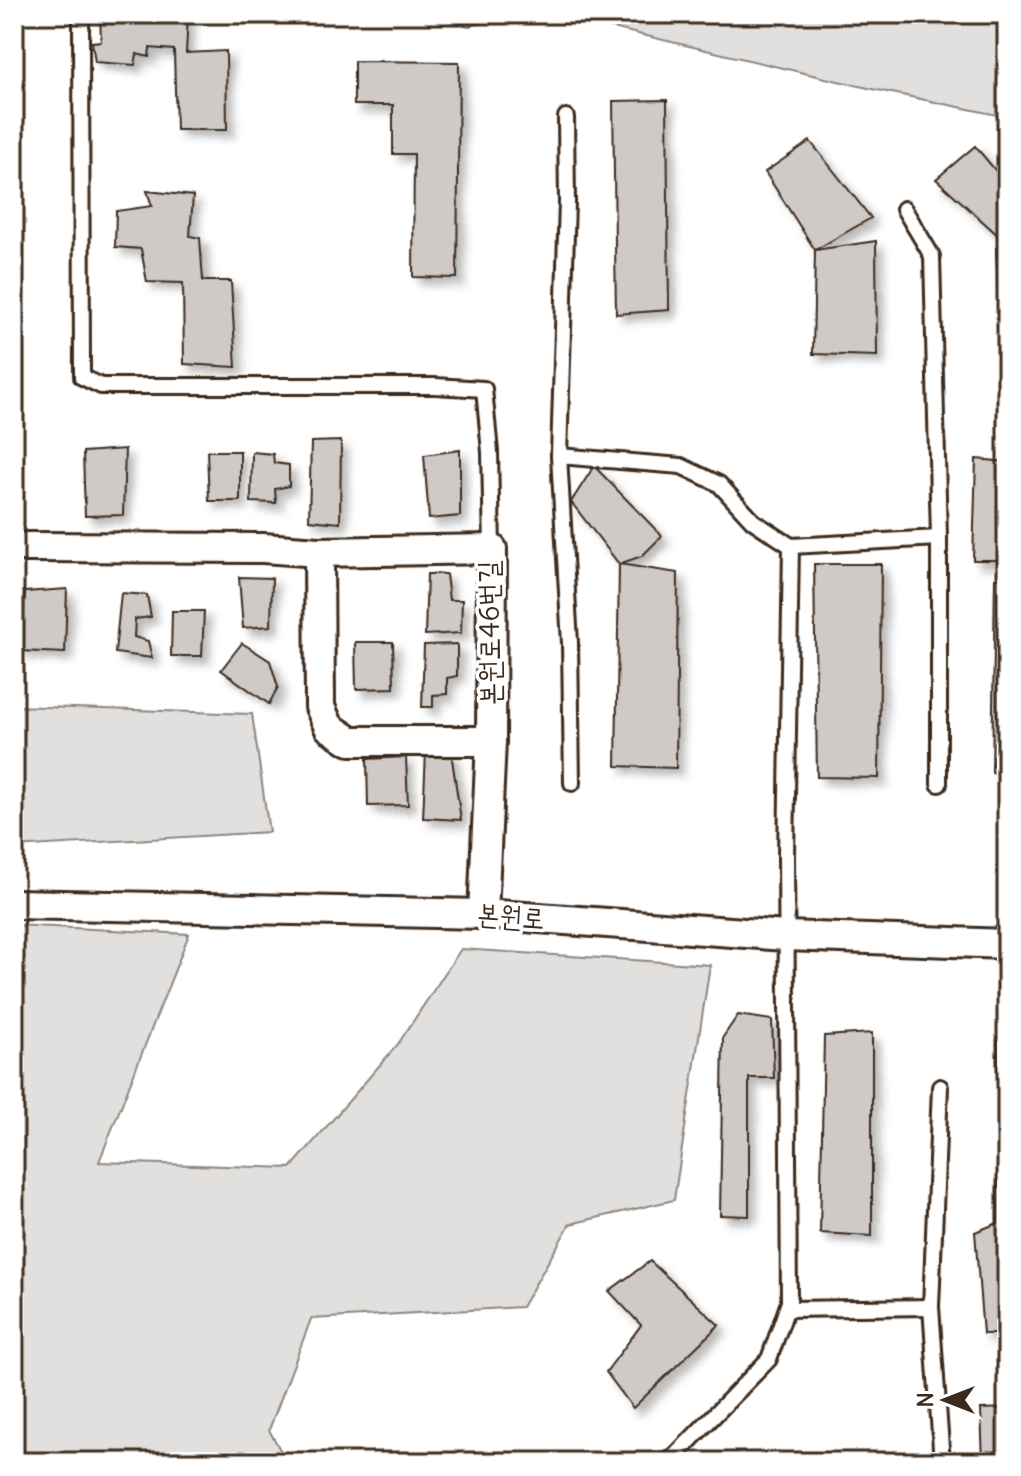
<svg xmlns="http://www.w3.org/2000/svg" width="1021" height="1476" font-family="Delius,'Poor Story',sans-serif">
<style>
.green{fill:#e2e0de;stroke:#8e857e;stroke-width:2}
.building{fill:#cfcac7;stroke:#3b2a1e;stroke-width:2;filter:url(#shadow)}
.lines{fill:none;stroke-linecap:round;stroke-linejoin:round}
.service-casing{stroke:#3b2a1e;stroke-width:20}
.minor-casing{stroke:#3b2a1e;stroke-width:34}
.service{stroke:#fff;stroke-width:14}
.minor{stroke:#fff;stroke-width:28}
.labels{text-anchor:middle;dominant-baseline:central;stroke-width:7;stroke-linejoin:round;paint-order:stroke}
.street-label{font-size:28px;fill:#3b2a1e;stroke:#fff}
</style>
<defs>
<filter id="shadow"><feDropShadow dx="7" dy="7" stdDeviation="4" flood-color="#0004"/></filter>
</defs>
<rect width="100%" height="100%" fill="#fff"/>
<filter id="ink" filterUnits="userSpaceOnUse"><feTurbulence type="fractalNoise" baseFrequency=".0125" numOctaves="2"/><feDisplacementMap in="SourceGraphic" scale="16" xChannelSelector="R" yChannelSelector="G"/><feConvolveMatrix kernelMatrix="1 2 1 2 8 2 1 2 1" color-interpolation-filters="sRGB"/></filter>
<g filter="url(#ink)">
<!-- green -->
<g class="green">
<path d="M422 14H517L469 26Z"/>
<path d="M553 14H1007V117L868 88Z"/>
<path d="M14 706 252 714 269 832 14 847Z"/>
<path d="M14 925 189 934 99 1162 291 1168 398 1044 461 949 710 965 674 1200 570 1224 522 1307 311 1319 269 1430 287 1462H14Z"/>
</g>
<!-- building -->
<g class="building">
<path d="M100 14H188L186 53 226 51 227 130H176L174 50 150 48 149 57 137 54 135 65 95 62 92 42 101 41Z"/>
<path d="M354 61 459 62 457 278 413 277 414 154H393V105H354Z"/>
<path d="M667 100 669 310 616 314 613 101Z"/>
<path d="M810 141 871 218 815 250 765 172Z"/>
<path d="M975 146 1007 184V235L1001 238 936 179Z"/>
<path d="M147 191 193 196 190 236 200 238 203 281H231L236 367 184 364 183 283 147 282 141 249 115 247 116 211 152 206Z"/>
<path d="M876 241 877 356 813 354 815 250Z"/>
<path d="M1007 247V363H1001L996 248Z"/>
<path d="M341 441 340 523 309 520 311 442Z"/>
<path d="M125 449 123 515 85 516 83 452Z"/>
<path d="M460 450V516L429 519 424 455Z"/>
<path d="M207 451H240V501H209Z"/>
<path d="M252 452 273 454 274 463 289 465V486L275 489 276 503 251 502Z"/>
<path d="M976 459 1007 462V560H973Z"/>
<path d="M594 466 662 536 642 556 619 564 571 502Z"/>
<path d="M619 564 678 573 676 768 616 766Z"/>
<path d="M814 564H881L879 778 817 777Z"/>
<path d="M427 574H446L449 600H462L461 633 425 635Z"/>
<path d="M239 577 272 578 271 626 243 628Z"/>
<path d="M995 578H1007V776L992 773Z"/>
<path d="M67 589 65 653 20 651 25 592Z"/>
<path d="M121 593 147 595 151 617 135 619 134 637 148 641 152 658 115 653Z"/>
<path d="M172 611H204L202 656H171Z"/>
<path d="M355 642H393L394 688 356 689Z"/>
<path d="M242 643 270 661 278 687 269 704 221 670Z"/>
<path d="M457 644V676L447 678V694L433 695V707H422L424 645Z"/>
<path d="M426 751 451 752 461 820 423 818Z"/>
<path d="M406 757 408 805 368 806 367 759Z"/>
<path d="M738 1015 772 1020 774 1078H749V1216L720 1215 723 1037Z"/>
<path d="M872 1033V1236L820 1233 824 1036Z"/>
<path d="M1007 1037V1334H983L975 1232 998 1223V1038Z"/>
<path d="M650 1261 719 1325 633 1408 606 1372 641 1325 609 1291Z"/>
<path d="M1007 1408V1462H983L981 1409Z"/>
</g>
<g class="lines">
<defs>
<g id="service">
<path d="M81 14 82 377 101 386H435L484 389 490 452 492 549"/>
<path d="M566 117 567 202 559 456 570 643 572 783"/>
<path d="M904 209 932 256 939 538V784"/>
<path d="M559 456 681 466 719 484 753 521 791 546 939 538"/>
<path d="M940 1087 931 1307 942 1462"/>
<path d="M787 1309 931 1307"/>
<path d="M669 1462 769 1359 789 1302 786 857 791 546"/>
</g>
<g id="minor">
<path d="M26 547 263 548 319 552 492 549 491 741 483 914"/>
<path d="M319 552 320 707 329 727 350 741H491"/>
<path d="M14 904 483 914 786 936 1007 944"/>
</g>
</defs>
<!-- service casing -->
<use href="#service" class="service-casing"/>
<!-- minor casing -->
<use href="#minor" class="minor-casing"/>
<!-- service -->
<use href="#service" class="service"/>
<!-- minor -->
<use href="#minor" class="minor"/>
</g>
</g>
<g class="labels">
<!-- street labels -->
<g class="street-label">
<text transform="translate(489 633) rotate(-91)">본원로46번길</text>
<text transform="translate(511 916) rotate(4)">본원로</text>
</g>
</g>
<!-- margin -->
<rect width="1021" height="1476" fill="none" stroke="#fff" stroke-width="48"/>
<rect x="24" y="24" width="973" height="1428" fill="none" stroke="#3b2a1e" stroke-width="3" filter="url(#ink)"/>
<!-- north arrow -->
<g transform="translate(945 1400) rotate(270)" stroke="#ffffff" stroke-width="6" paint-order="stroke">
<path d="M0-6L14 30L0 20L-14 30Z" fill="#3b2a1e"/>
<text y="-12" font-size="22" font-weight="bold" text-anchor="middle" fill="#3b2a1e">N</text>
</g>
</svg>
